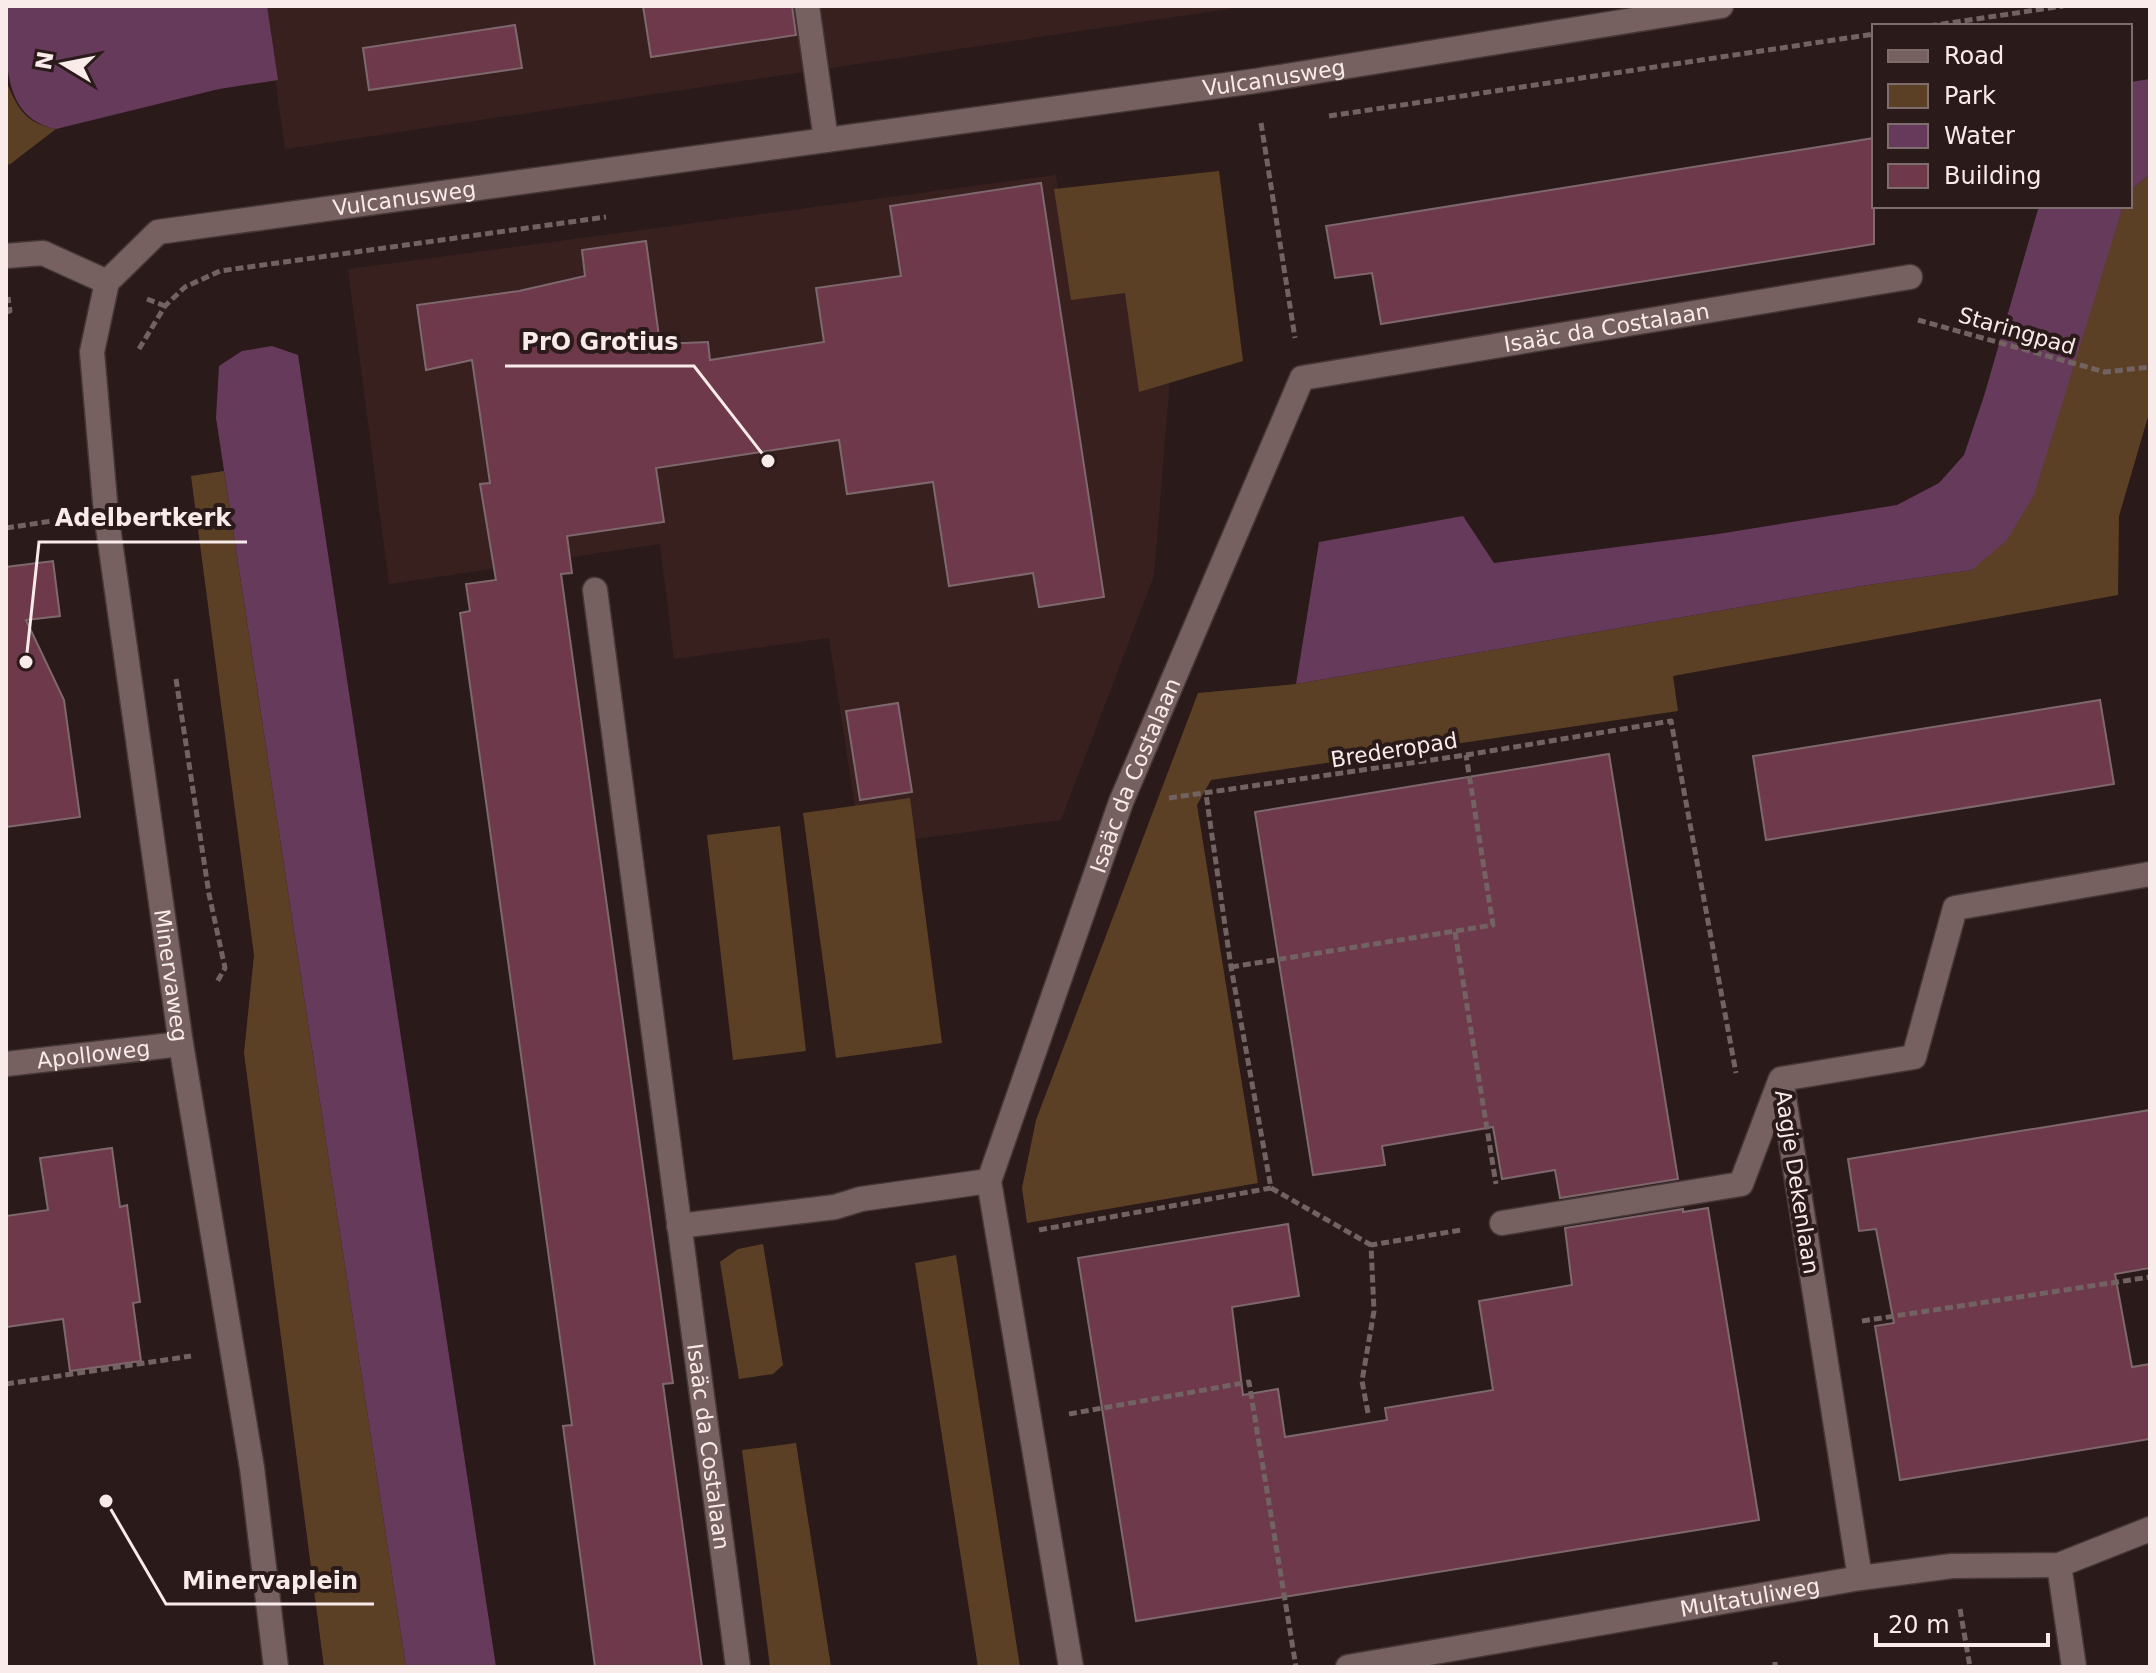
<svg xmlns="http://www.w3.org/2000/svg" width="2156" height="1673" font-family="'DejaVu Sans',sans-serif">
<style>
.built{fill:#38201f}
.green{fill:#5c4025}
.water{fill:#663a5b}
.building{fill:#6e394b;stroke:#7e686e;stroke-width:2}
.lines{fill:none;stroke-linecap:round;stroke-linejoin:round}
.minor-casing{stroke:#453837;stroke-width:27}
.path{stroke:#726262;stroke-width:5;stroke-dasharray:8 4;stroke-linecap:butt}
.minor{stroke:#766160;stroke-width:24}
.labels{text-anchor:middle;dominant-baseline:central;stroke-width:8;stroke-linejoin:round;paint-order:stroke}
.street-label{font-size:22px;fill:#f8ebea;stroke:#2b1a1a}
.leader{fill:none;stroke:#f8ebea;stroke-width:3}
.callout-dot{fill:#f8ebea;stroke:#2b1a1a;stroke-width:3}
.callout-label{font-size:24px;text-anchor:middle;font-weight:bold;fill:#f8ebea;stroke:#2b1a1a;stroke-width:8;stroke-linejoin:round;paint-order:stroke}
</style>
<rect width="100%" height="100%" fill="#2b1a1a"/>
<!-- built -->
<g class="built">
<path d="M265 6H1248L285 149Z"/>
<path d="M1056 175 1072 294 1127 286 1170 378 1154 576 1061 820 861 846 829 638 674 659 660 544 389 584 348 269Z"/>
</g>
<!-- green -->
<g class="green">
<path d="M6 81C18 109 25 123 56 129L9 165 6 158Z"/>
<path d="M1219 171 1243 361 1139 392 1125 293 1071 300 1054 189Z"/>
<path d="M2150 174V410L2119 516 2118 595 1673 676 1678 711 1211 780 1197 805 1258 1183 1027 1223 1022 1188 1036 1120 1198 693 1296 684 1868 585 1972 570 2095 289 2123 206H2130V191Z"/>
<path d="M224 471 406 1667H324L244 1053 254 955 191 476Z"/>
<path d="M910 798 942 1043 836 1058 803 813Z"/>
<path d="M780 826 806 1051 733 1060 707 835Z"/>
<path d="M763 1244 783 1365 773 1374 739 1379 720 1262 738 1249Z"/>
<path d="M956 1255 1020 1667H978L915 1263Z"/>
<path d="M796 1443 831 1667H770L742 1450Z"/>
</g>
<!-- water -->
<g class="water">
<path d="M6 6H267L278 80 219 89 56 129C0 118 6 54 6 6Z"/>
<path d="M2150 79V174L2130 191V82Z"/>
<path d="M2039 206H2123L2034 495 2007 540 1972 570 1868 585 1296 684 1319 542 1463 516 1494 563 1718 534 1897 505 1939 483 1964 455 1984 396Z"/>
<path d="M272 346 298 355 496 1667H406L216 418 219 366 242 351Z"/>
</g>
<!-- building -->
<g class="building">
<path d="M643 6H792L796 35 651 57Z"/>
<path d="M515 25 522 68 369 90 363 48Z"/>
<path d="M1874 138V244L1381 324 1372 273 1335 278 1326 226Z"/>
<path d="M1041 183 1104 597 1039 607 1033 573 949 586 933 482 847 494 839 440 656 468 664 522 567 536 572 573 561 574 673 1383 663 1384 702 1667H595L563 1426 572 1425 460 613 470 611 466 584 496 580 480 484 490 483 472 360 426 370 417 305 519 291 585 276 582 250 646 241 660 344 708 342 710 360 824 342 816 288 901 276 890 206Z"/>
<path d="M53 561 60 616 26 620 64 700 80 817 6 827V567Z"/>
<path d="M2100 700 2114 784 1766 840 1753 756Z"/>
<path d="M898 703 912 792 860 800 846 711Z"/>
<path d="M1609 754 1678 1179 1560 1198 1555 1170 1502 1179 1493 1127 1382 1146 1385 1165 1313 1175 1255 812Z"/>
<path d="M2150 1110V1268L2115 1274 2132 1367 2150 1364V1439L1900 1480 1875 1326 1894 1323 1876 1229 1859 1231 1848 1159Z"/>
<path d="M112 1148 120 1207 127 1205 140 1302 133 1303 141 1361 70 1371 63 1319 6 1327V1216L48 1210 40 1158Z"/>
<path d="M1708 1208 1759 1520 1136 1621 1078 1258 1288 1224 1299 1296 1232 1307 1243 1395 1278 1389 1285 1437 1387 1420 1385 1408 1493 1390 1479 1301 1572 1285 1565 1228 1683 1209V1212Z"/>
</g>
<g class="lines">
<defs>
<g id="minor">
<path d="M807 6 826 140"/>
<path d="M6 256 43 253 107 282"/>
<path id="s1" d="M107 282 158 232 1255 81 1721 6"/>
<path id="s2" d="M107 282 92 352 106 513 181 1044 252 1468 276 1667"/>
<path id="s3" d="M595 590 738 1667"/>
<path id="s4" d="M6 1064 181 1044"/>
<path d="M1502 1223 1741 1184 1780 1081"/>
<path d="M679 1226 835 1207 861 1199 989 1181"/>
<path d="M2059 1565 2074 1667"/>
<path d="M1860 1578 1781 1079 1914 1057 1955 908 2150 874"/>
<path id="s5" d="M1071 1667 989 1181 1121 802 1302 378 1910 277"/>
<path id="s6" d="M1348 1667 1860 1578 1952 1566 2059 1565 2150 1529"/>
</g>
</defs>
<!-- minor casing -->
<use href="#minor" class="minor-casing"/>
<!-- path -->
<g class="path">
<path d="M1929 26 2063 6"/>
<path d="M1329 116 1874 34"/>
<path d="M1261 123 1295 338"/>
<path d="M147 299 165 306"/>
<path d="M6 312 10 311 8 297"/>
<path d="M1918 320 2105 372 2150 367"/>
<path d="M139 349 165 306 185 287 220 271 606 217"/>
<path d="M6 528 65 519"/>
<path d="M176 679 209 894 225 968 217 982"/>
<path d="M1169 798 1466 755 1671 721 1736 1073"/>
<path d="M1455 932 1496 1184"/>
<path d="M1231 967 1493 925 1466 755"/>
<path d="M1271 1188 1371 1245"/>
<path d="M1039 1230 1271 1188 1231 967 1206 794"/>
<path d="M1862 1321 2150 1277"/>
<path d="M6 1384 191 1356"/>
<path d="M1368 1413 1362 1381 1374 1311 1371 1245 1461 1230"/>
<path d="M1069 1414 1249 1382 1296 1667"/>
<path d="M1960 1609 1970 1667"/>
<path d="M1775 1662V1667"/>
</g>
<!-- minor -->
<use href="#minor" class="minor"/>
</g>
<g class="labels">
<!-- street labels -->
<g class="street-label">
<text stroke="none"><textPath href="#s1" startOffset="1198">Vulcanusweg</textPath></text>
<text stroke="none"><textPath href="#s1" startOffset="320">Vulcanusweg</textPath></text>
<text stroke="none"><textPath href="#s5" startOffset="1664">Isaäc da Costalaan</textPath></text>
<text transform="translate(2017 331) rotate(16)">Staringpad</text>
<text transform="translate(1394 750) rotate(-9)">Brederopad</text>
<text stroke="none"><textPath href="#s5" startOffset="924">Isaäc da Costalaan</textPath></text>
<text stroke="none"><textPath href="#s2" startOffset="700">Minervaweg</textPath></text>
<text stroke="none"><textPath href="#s4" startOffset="88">Apolloweg</textPath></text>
<text transform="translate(1797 1182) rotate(81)">Aagje Dekenlaan</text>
<text stroke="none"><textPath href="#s3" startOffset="864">Isaäc da Costalaan</textPath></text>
<text stroke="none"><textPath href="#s6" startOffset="408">Multatuliweg</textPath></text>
</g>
</g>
<!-- callouts -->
<path class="leader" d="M768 461L694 366H505M26 662L39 542H247M106 1501L166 1604H374"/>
<g class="callout-dot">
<circle cx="768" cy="461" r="8"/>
<circle cx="26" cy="662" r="8"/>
<circle cx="106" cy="1501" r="8"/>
</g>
<g class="callout-label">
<text x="600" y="350">PrO Grotius</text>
<text x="143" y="526">Adelbertkerk</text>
<text x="270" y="1589">Minervaplein</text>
</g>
<!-- border -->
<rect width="2156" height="1673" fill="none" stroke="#f8ebea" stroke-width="16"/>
<!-- legend -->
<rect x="1872" y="24" width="260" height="184" fill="#2b1a1a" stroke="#7d6e6d" stroke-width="2"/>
<rect x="1888" y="50" width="40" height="12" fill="#766160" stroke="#7d6e6d" stroke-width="2"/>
<text x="1944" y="64" font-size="24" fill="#f8ebea">Road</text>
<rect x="1888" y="84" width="40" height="24" fill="#5c4025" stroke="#7d6e6d" stroke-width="2"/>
<text x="1944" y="104" font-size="24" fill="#f8ebea">Park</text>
<rect x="1888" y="124" width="40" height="24" fill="#663a5b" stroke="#7d6e6d" stroke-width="2"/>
<text x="1944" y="144" font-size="24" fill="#f8ebea">Water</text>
<rect x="1888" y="164" width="40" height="24" fill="#6e394b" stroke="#7d6e6d" stroke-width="2"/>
<text x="1944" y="184" font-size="24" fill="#f8ebea">Building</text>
<!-- north arrow -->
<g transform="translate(64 64) rotate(280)" stroke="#2b1a1a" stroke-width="6" paint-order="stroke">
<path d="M0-6L14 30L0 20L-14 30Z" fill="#f8ebea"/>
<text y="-12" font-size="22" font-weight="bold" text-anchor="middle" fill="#f8ebea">N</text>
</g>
<!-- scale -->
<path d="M1876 1633v12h172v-12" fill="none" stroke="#f8ebea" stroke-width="4"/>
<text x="1888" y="1633" font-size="24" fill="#f8ebea" stroke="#2b1a1a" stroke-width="6" paint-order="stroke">20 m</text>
</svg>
